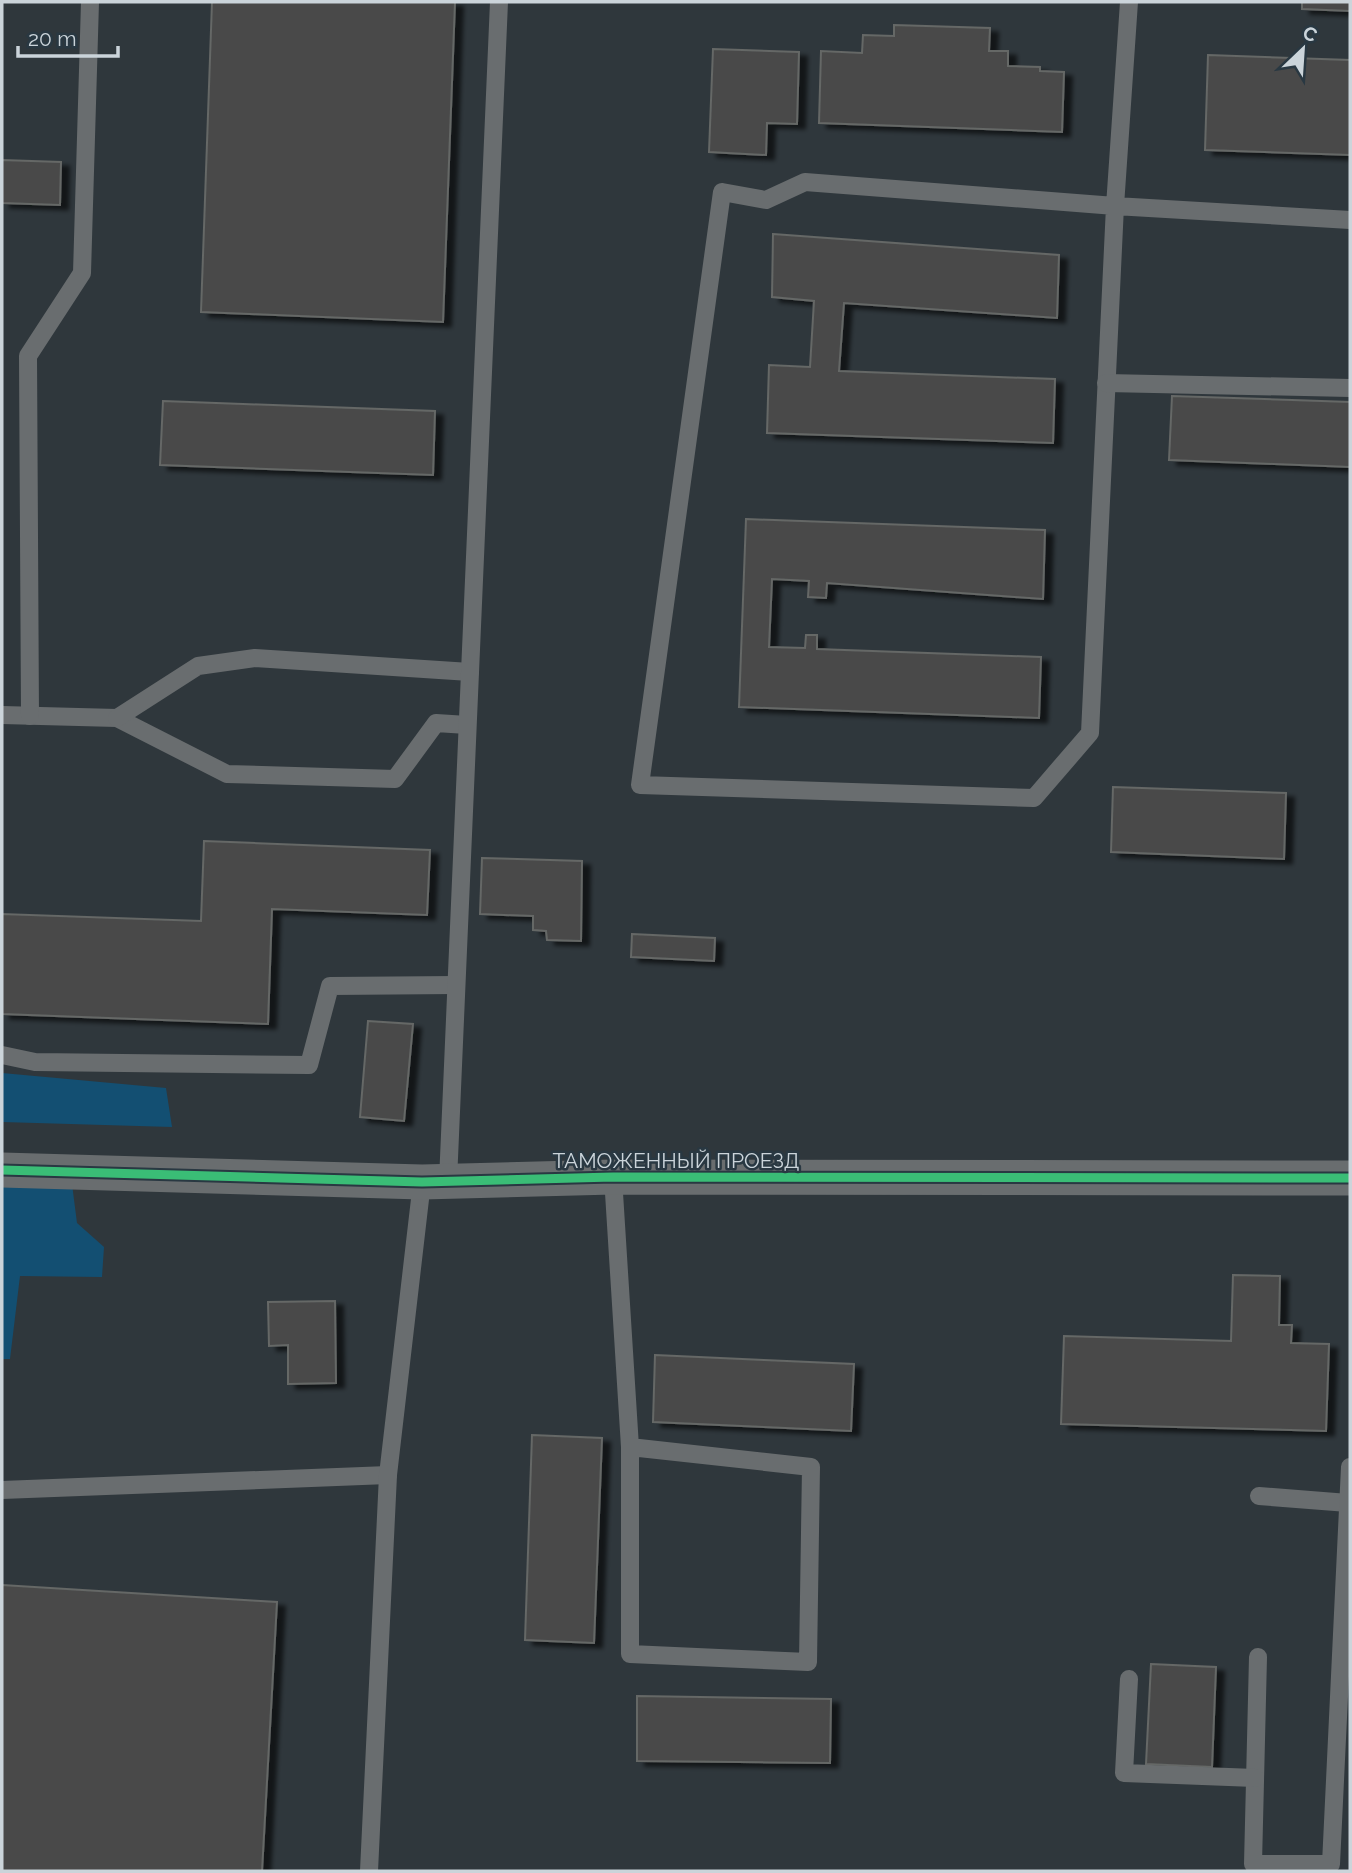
<svg xmlns="http://www.w3.org/2000/svg" width="1352" height="1873" font-family="Raleway,sans-serif">
<style>
.green{fill:#134f72}
.building{fill:#494a4a;stroke:#656766;stroke-width:2;filter:url(#shadow)}
.lines{fill:none;stroke-linecap:round;stroke-linejoin:round}
.service{stroke:#696d6f;stroke-width:18}
.minor{stroke:#696d6f;stroke-width:35}
.cycleway-casing{stroke:#293842;stroke-width:13}
.cycleway{stroke:#3abd76;stroke-width:9}
.labels{text-anchor:middle;dominant-baseline:central;stroke-width:5;stroke-linejoin:round;paint-order:stroke}
.street-label{font-size:21px;fill:#cbd4da;stroke:#293842}
</style>
<defs>
<filter id="shadow"><feDropShadow dx="8" dy="4.5" stdDeviation="2" flood-color="#0009"/></filter>
</defs>
<rect width="100%" height="100%" fill="#2f373c"/>
<!-- green -->
<g class="green">
<path d="M2 1073 166 1088 172 1127 2 1122Z"/>
<path d="M2 1182 72 1184 77 1223 104 1247 102 1277 20 1276 10 1359H2Z"/>
</g>
<!-- building -->
<g class="building">
<path d="M212 2H455L443 322 201 312Z"/>
<path d="M1302 2H1350V11L1302 9Z"/>
<path d="M894 25 990 28 989 51H1008V66L1040 67V71L1064 72 1062 132 819 123 821 51 862 53 863 35 894 36Z"/>
<path d="M713 49 799 52 797 124 767 123 766 155 709 152Z"/>
<path d="M1208 55 1350 60V155L1205 150Z"/>
<path d="M2 160 61 162 60 205 2 203Z"/>
<path d="M773 234 1059 255 1057 318 844 303 839 371 1055 379 1053 443 767 433 769 365 810 367 814 301 772 297Z"/>
<path d="M1172 396 1350 402V467L1169 460Z"/>
<path d="M163 401 435 411 433 475 160 465Z"/>
<path d="M746 519 1045 530 1043 599 827 583 826 598 808 597 809 581 772 579 769 647 805 648 806 635H817V649L1041 657 1039 718 739 707Z"/>
<path d="M1113 787 1286 793 1284 859 1111 852Z"/>
<path d="M204 841 430 850 427 915 272 909 268 1024 2 1014V914L201 921Z"/>
<path d="M482 858 582 861 581 941 547 940 546 931 533 930V916L480 914Z"/>
<path d="M632 934 715 938 714 961 631 957Z"/>
<path d="M368 1021 413 1024 404 1121 360 1117Z"/>
<path d="M1233 1275 1280 1276 1279 1325H1292L1291 1343 1329 1344 1326 1431 1061 1424 1064 1336 1231 1341Z"/>
<path d="M335 1301 336 1383 288 1384V1345L269 1346 268 1302Z"/>
<path d="M655 1355 854 1364 851 1431 653 1422Z"/>
<path d="M532 1435 602 1438 594 1643 525 1640Z"/>
<path d="M2 1585 277 1602 262 1871H2Z"/>
<path d="M1151 1664 1216 1667 1212 1767 1146 1764Z"/>
<path d="M637 1696 831 1699 830 1763 637 1761Z"/>
</g>
<g class="lines">
<!-- service -->
<g class="service">
<path d="M1129 2 1115 206 1090 733 1034 798 640 785 722 192 766 200 805 182 1115 206 1350 220"/>
<path d="M1106 383 1350 388"/>
<path d="M2 715 117 718 227 774 395 779 436 723 467 725"/>
<path d="M30 716 28 356 82 273 90 2"/>
<path d="M117 718 198 666 255 658 470 672"/>
<path d="M2 1055 35 1062 309 1065 330 986 456 985"/>
<path d="M613 1177 630 1447V1654L808 1662 811 1467 630 1447"/>
<path d="M448 1181 499 2"/>
<path d="M2 1490 388 1475"/>
<path d="M1259 1496 1348 1503"/>
<path d="M1258 1657 1253 1864H1331L1350 1467"/>
<path d="M1129 1679 1124 1773 1255 1778"/>
<path d="M369 1871 388 1475 422 1182"/>
</g>
<!-- minor -->
<path class="minor" d="M2 1170 422 1182 613 1177 1350 1178"/>
<defs>
<path id="cycleway" d="M2 1170 422 1182 613 1177 1350 1178"/>
</defs>
<!-- cycleway casing -->
<use href="#cycleway" class="cycleway-casing"/>
<!-- cycleway -->
<use href="#cycleway" class="cycleway"/>
</g>
<g class="labels">
<!-- street labels -->
<g class="street-label">
<text x="676" y="1160">ТАМОЖЕННЫЙ ПРОЕЗД</text>
</g>
</g>
<!-- border -->
<rect width="1352" height="1873" fill="none" stroke="#cbd4da" stroke-width="7"/>
<!-- north arrow -->
<g transform="translate(1303 49) rotate(25)" stroke="#293842" stroke-width="5" paint-order="stroke">
<path d="M0-5L12 26L0 18L-12 26Z" fill="#cbd4da"/>
<text y="-10" font-size="19" font-weight="bold" text-anchor="middle" fill="#cbd4da">С</text>
</g>
<!-- scale -->
<path d="M18 46v10h100v-10" fill="none" stroke="#cbd4da" stroke-width="3.5"/>
<text x="28" y="46" font-size="21" fill="#cbd4da" stroke="#293842" stroke-width="5" paint-order="stroke">20 m</text>
</svg>
